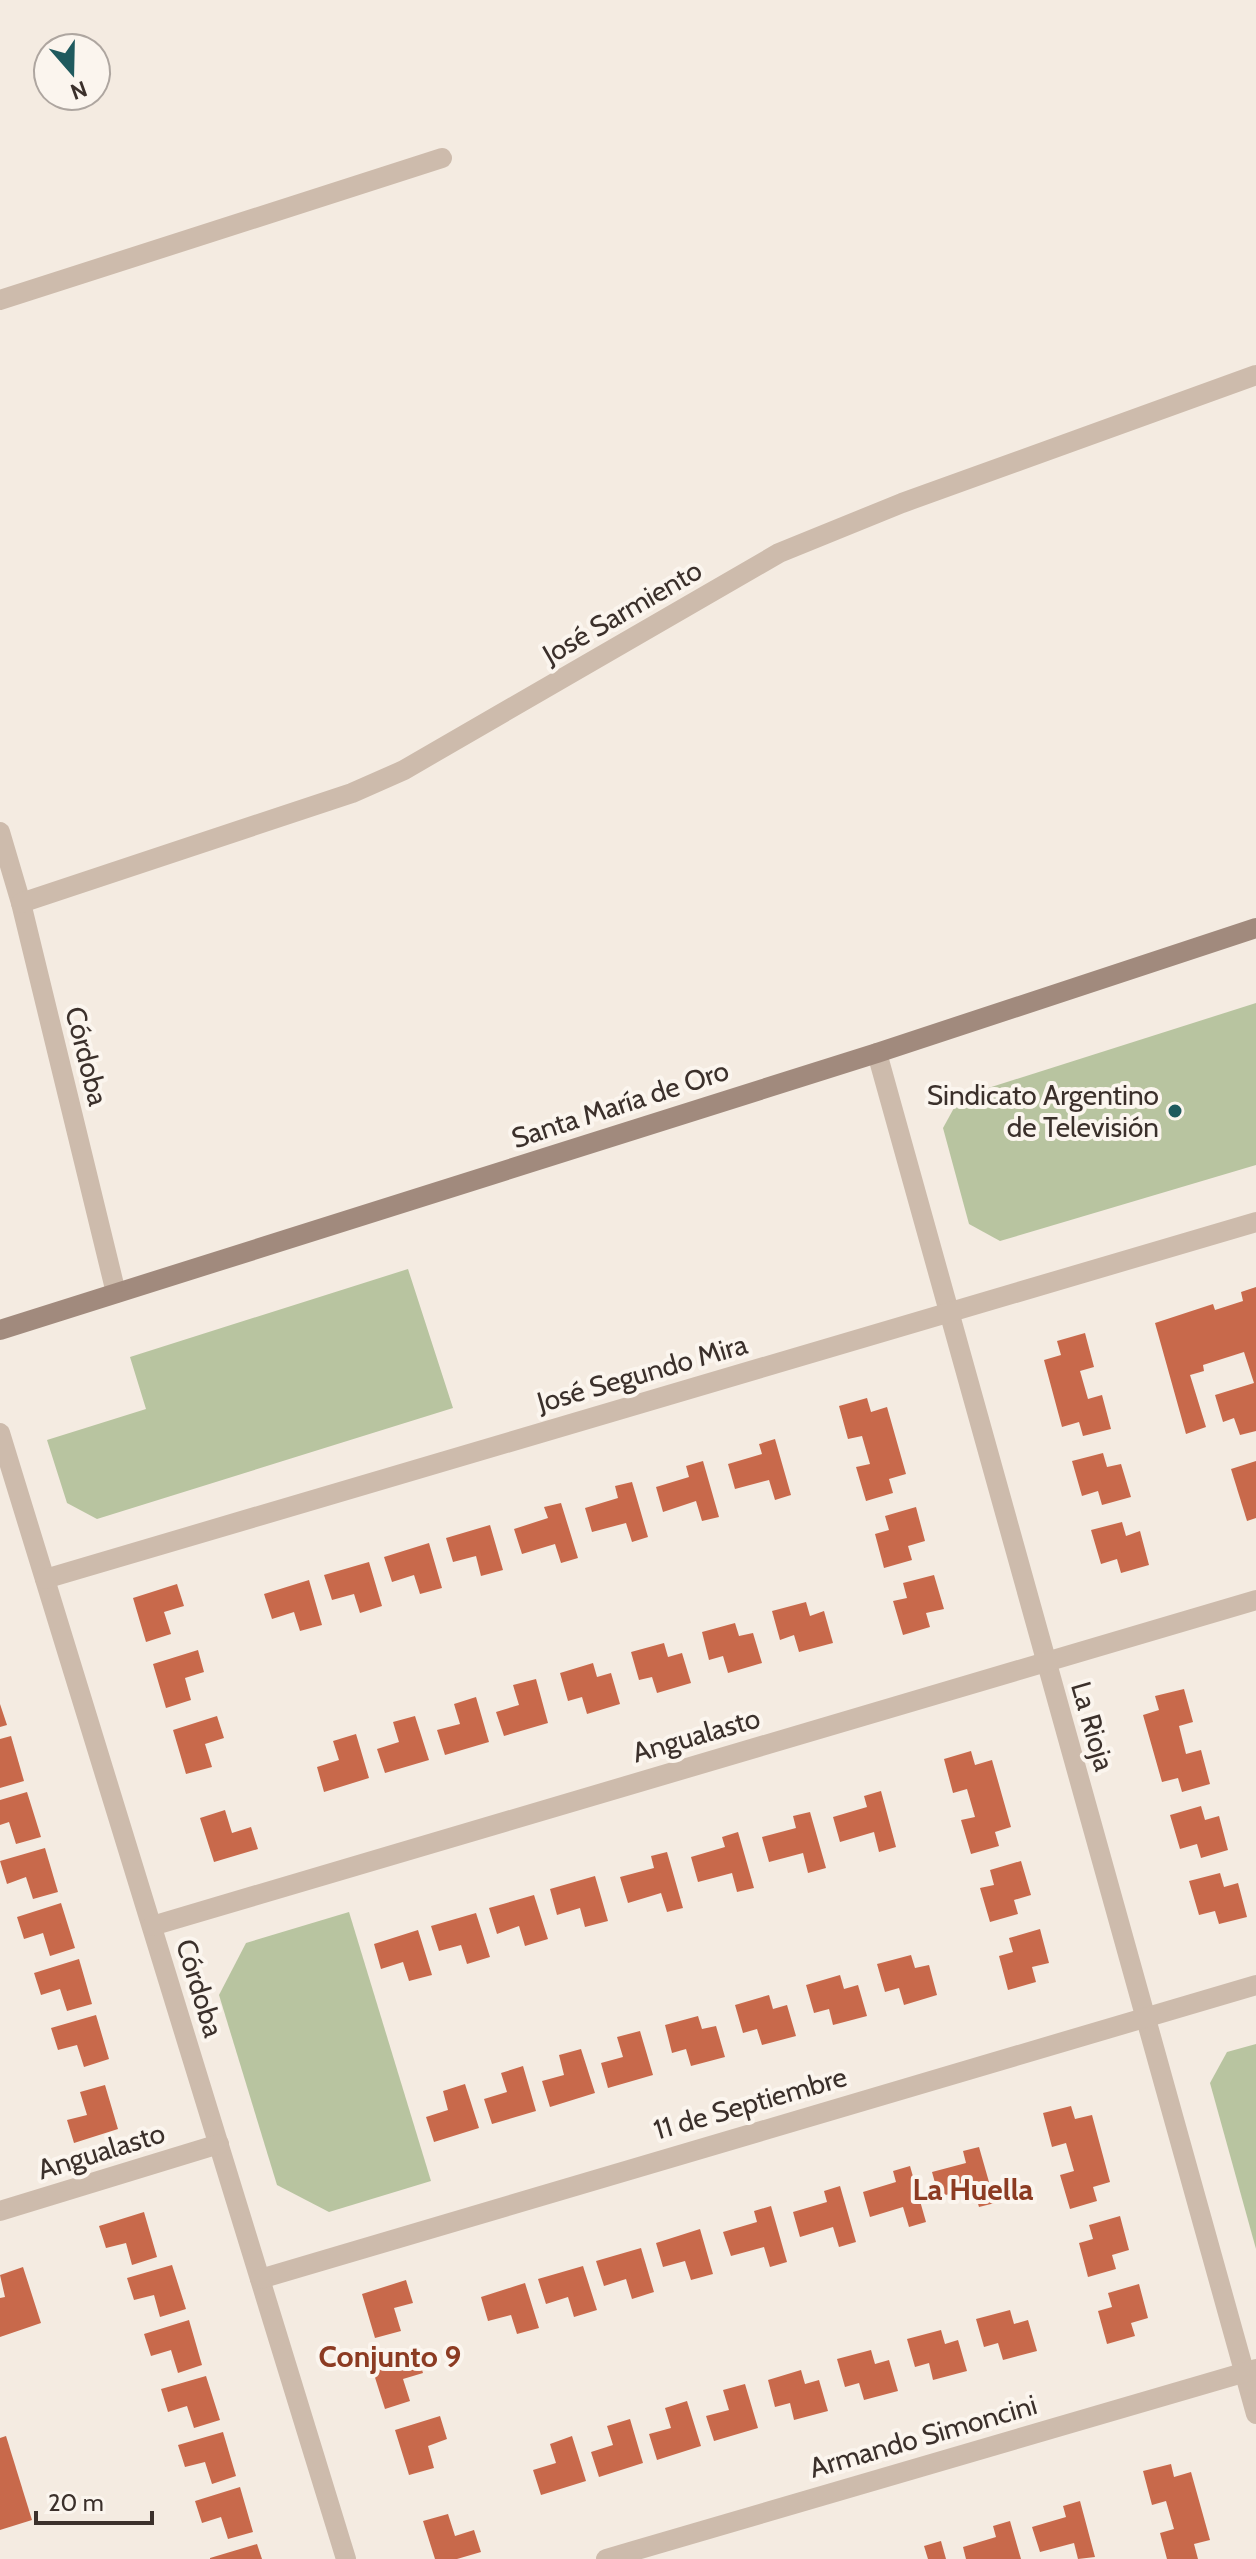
<svg xmlns="http://www.w3.org/2000/svg" width="1256" height="2559" font-family="Cabin,sans-serif">
<style>
.green{fill:#b8c4a0}
.building{fill:#c8694b}
.lines{fill:none;stroke-linecap:round;stroke-linejoin:round}
.street{stroke:#cdbbac;stroke-width:20}
.secondary{stroke:#a18a7d;stroke-width:20}
.poi-dot{fill:#1f5a5e;stroke:#fbf5ee;stroke-width:3}
.labels{text-anchor:middle;dominant-baseline:central;stroke-width:8;stroke-linejoin:round;paint-order:stroke}
.street-label{font-size:28px;fill:#3b302b;stroke:#fbf5ee}
.poi-label{font-size:28px;fill:#3b302b;stroke:#fbf5ee;text-anchor:end}
.neighbourhood-label{font-size:30px;font-weight:bold;fill:#8c3b22;stroke:#fbf5ee}
</style>
<rect width="100%" height="100%" fill="#f4ebe1"/>
<!-- green -->
<g class="green">
<path d="M1256 1003V1165L1000 1241 969 1224 943 1128 960 1097Z"/>
<path d="M408 1269 453 1408 97 1519 67 1503 47 1440 146 1409 130 1357Z"/>
<path d="M349 1912 431 2181 329 2212 277 2185 219 1995 246 1943Z"/>
<path d="M1256 2044V2249L1210 2083 1227 2052Z"/>
</g>
<!-- building -->
<g class="building">
<path d="M1256 1287V1431L1240 1435 1234 1418 1223 1422 1215 1395 1254 1383 1244 1352 1203 1365 1204 1371 1190 1375 1206 1427 1186 1434 1155 1323 1213 1304 1215 1310 1243 1301 1241 1292Z"/>
<path d="M1085 1333 1094 1367 1080 1371 1088 1399 1102 1395 1111 1429 1083 1436 1079 1422 1062 1427 1044 1360 1061 1355 1057 1341Z"/>
<path d="M867 1398 871 1412 887 1407 906 1474 889 1479 893 1493 866 1501 856 1467 870 1464 862 1436 848 1439 839 1406Z"/>
<path d="M775 1439 791 1495 775 1500 769 1480 735 1489 728 1464 762 1454 759 1444Z"/>
<path d="M1103 1453 1107 1467 1121 1464 1131 1497 1102 1505 1098 1491 1082 1496 1072 1461Z"/>
<path d="M703 1461 719 1517 702 1521 696 1501 663 1512 656 1487 689 1477 686 1466Z"/>
<path d="M1256 1461V1518L1247 1521 1231 1469Z"/>
<path d="M632 1482 648 1537 632 1542 626 1523 592 1532 585 1508 618 1498 615 1486Z"/>
<path d="M561 1503 578 1558 561 1563 555 1544 522 1554 514 1529 548 1518 544 1507Z"/>
<path d="M916 1507 925 1541 908 1546 912 1560 884 1568 875 1534 889 1530 885 1516Z"/>
<path d="M1122 1522 1126 1536 1140 1531 1149 1565 1121 1573 1117 1559 1101 1564 1091 1530Z"/>
<path d="M490 1525 503 1570 481 1576 476 1556 453 1562 446 1538Z"/>
<path d="M429 1543 442 1588 420 1594 414 1575 392 1582 384 1557Z"/>
<path d="M369 1562 382 1606 360 1613 354 1594 332 1600 324 1575Z"/>
<path d="M934 1575 944 1609 926 1613 930 1627 903 1635 893 1601 907 1598 903 1583Z"/>
<path d="M309 1580 322 1625 300 1631 294 1612 272 1619 264 1594Z"/>
<path d="M177 1584 184 1606 164 1612 171 1634 146 1642 133 1598Z"/>
<path d="M806 1602 810 1616 824 1611 833 1643 799 1652 794 1635 780 1640 772 1611Z"/>
<path d="M735 1623 739 1636 753 1633 762 1663 728 1673 723 1656 709 1660 702 1632Z"/>
<path d="M664 1643 668 1657 682 1653 691 1683 657 1693 652 1677 639 1680 631 1652Z"/>
<path d="M198 1650 204 1672 185 1678 191 1700 166 1708 153 1664Z"/>
<path d="M593 1663 597 1677 611 1673 620 1704 587 1714 582 1697 568 1701 560 1673Z"/>
<path d="M536 1679 548 1723 504 1736 496 1712 519 1705 513 1685Z"/>
<path d="M1184 1689 1193 1722 1179 1726 1186 1754 1201 1750 1210 1784 1182 1792 1178 1778 1162 1782 1143 1715 1159 1710 1155 1696Z"/>
<path d="M476 1697 489 1742 445 1755 437 1730 460 1724 454 1704Z"/>
<path d="M0 1704 7 1725 0 1727Z"/>
<path d="M217 1716 224 1738 205 1744 212 1767 186 1774 173 1730Z"/>
<path d="M415 1716 429 1760 385 1773 377 1749 399 1742 393 1722Z"/>
<path d="M356 1734 369 1778 324 1792 317 1767 339 1760 333 1741Z"/>
<path d="M11 1736 24 1781 0 1788V1739Z"/>
<path d="M971 1751 975 1765 992 1760 1011 1827 995 1832 999 1846 971 1854 961 1820 975 1817 967 1789 953 1793 944 1759Z"/>
<path d="M881 1791 896 1847 879 1852 874 1832 840 1842 833 1817 867 1807 864 1796Z"/>
<path d="M27 1792 41 1837 16 1844 9 1822 0 1825V1800Z"/>
<path d="M1201 1806 1205 1820 1219 1816 1228 1850 1201 1858 1197 1844 1180 1849 1170 1815Z"/>
<path d="M225 1810 232 1833 251 1827 258 1849 214 1862 200 1818Z"/>
<path d="M810 1812 826 1868 808 1873 803 1853 769 1862 762 1837 796 1828 793 1816Z"/>
<path d="M738 1832 754 1888 737 1892 732 1873 698 1882 691 1857 725 1847 722 1837Z"/>
<path d="M45 1848 58 1892 33 1899 26 1877 7 1884 0 1861Z"/>
<path d="M667 1852 683 1908 667 1912 661 1893 628 1903 620 1877 654 1868 651 1856Z"/>
<path d="M1021 1861 1031 1895 1014 1900 1018 1914 990 1922 980 1888 994 1885 990 1870Z"/>
<path d="M1220 1873 1224 1887 1238 1883 1247 1917 1219 1924 1215 1911 1199 1915 1189 1881Z"/>
<path d="M595 1876 608 1921 585 1927 580 1908 557 1915 550 1889Z"/>
<path d="M534 1895 548 1939 525 1946 519 1926 497 1934 489 1908Z"/>
<path d="M61 1903 75 1948 50 1956 43 1933 24 1939 17 1917Z"/>
<path d="M476 1913 490 1957 467 1964 461 1945 439 1951 431 1926Z"/>
<path d="M1040 1929 1049 1963 1032 1967 1036 1982 1008 1990 999 1956 1013 1952 1009 1938Z"/>
<path d="M418 1930 432 1975 409 1981 403 1962 381 1969 374 1944Z"/>
<path d="M911 1955 915 1968 929 1965 937 1995 904 2005 899 1988 885 1992 877 1964Z"/>
<path d="M79 1959 92 2004 67 2011 60 1989 41 1995 34 1973Z"/>
<path d="M840 1975 844 1989 858 1985 867 2016 833 2025 829 2009 814 2013 806 1985Z"/>
<path d="M769 1995 773 2009 787 2005 796 2036 762 2045 757 2029 743 2033 735 2005Z"/>
<path d="M96 2015 109 2059 84 2067 77 2045 58 2050 51 2028Z"/>
<path d="M698 2016 702 2029 716 2026 725 2057 691 2066 686 2049 672 2053 665 2025Z"/>
<path d="M640 2031 653 2075 608 2088 601 2063 623 2057 617 2037Z"/>
<path d="M581 2049 595 2093 550 2107 542 2081 564 2075 559 2055Z"/>
<path d="M523 2066 536 2111 492 2124 484 2099 507 2092 501 2073Z"/>
<path d="M465 2084 479 2128 434 2142 426 2117 448 2110 443 2091Z"/>
<path d="M105 2085 118 2129 74 2143 67 2120 87 2115 80 2092Z"/>
<path d="M1071 2106 1075 2119 1092 2115 1110 2182 1093 2187 1097 2201 1070 2209 1060 2175 1074 2171 1066 2143 1052 2147 1043 2113Z"/>
<path d="M979 2147 995 2203 979 2207 973 2187 939 2197 932 2172 966 2163 963 2151Z"/>
<path d="M910 2166 926 2222 909 2227 903 2207 870 2217 863 2192 896 2182 893 2171Z"/>
<path d="M840 2186 856 2242 839 2247 833 2227 800 2237 793 2212 827 2202 824 2191Z"/>
<path d="M771 2206 787 2262 770 2267 764 2247 731 2256 723 2232 757 2222 754 2211Z"/>
<path d="M144 2212 157 2257 132 2265 126 2243 106 2248 99 2226Z"/>
<path d="M1120 2216 1129 2250 1112 2255 1116 2269 1088 2277 1079 2243 1093 2239 1089 2225Z"/>
<path d="M700 2229 713 2274 691 2280 685 2261 663 2267 656 2243Z"/>
<path d="M641 2248 654 2292 632 2299 626 2279 604 2286 596 2261Z"/>
<path d="M172 2265 186 2309 160 2317 154 2295 134 2300 127 2278Z"/>
<path d="M583 2266 597 2310 574 2317 568 2297 546 2304 538 2279Z"/>
<path d="M23 2267 41 2323 0 2337V2298L5 2297 0 2275Z"/>
<path d="M406 2280 413 2303 394 2308 401 2331 375 2338 362 2294Z"/>
<path d="M525 2283 539 2328 517 2334 511 2315 488 2321 481 2297Z"/>
<path d="M1139 2284 1148 2318 1131 2323 1135 2336 1107 2344 1098 2311 1112 2307 1108 2293Z"/>
<path d="M1010 2310 1014 2324 1028 2320 1037 2351 1003 2360 998 2343 984 2347 976 2319Z"/>
<path d="M189 2320 202 2365 178 2373 171 2350 151 2356 144 2334Z"/>
<path d="M941 2330 945 2344 958 2340 967 2371 933 2380 929 2363 915 2367 907 2339Z"/>
<path d="M871 2350 875 2364 889 2360 898 2391 864 2400 859 2383 845 2387 837 2359Z"/>
<path d="M416 2351 423 2373 403 2379 410 2401 385 2409 371 2365Z"/>
<path d="M801 2370 805 2384 819 2380 828 2411 794 2420 790 2403 775 2407 768 2380Z"/>
<path d="M206 2376 220 2420 194 2428 187 2406 168 2412 161 2389Z"/>
<path d="M745 2384 758 2428 714 2441 706 2416 729 2410 723 2390Z"/>
<path d="M687 2401 701 2446 657 2460 649 2434 671 2428 665 2408Z"/>
<path d="M440 2416 447 2439 428 2446 434 2468 409 2475 395 2430Z"/>
<path d="M630 2419 643 2463 599 2477 591 2452 613 2445 607 2426Z"/>
<path d="M223 2432 236 2476 212 2484 205 2462 185 2467 178 2445Z"/>
<path d="M6 2436 32 2520 0 2530V2438Z"/>
<path d="M572 2436 586 2481 541 2495 533 2470 556 2463 550 2444Z"/>
<path d="M1171 2464 1174 2477 1191 2472 1210 2540 1194 2544 1198 2559H1167L1160 2533 1174 2529 1166 2501 1152 2505 1143 2471Z"/>
<path d="M240 2487 253 2532 228 2539 221 2517 202 2523 195 2501Z"/>
<path d="M1080 2501 1095 2557 1078 2559 1074 2543 1040 2552 1032 2527 1066 2517 1063 2506Z"/>
<path d="M448 2514 455 2536 474 2530 481 2552 457 2559H435L423 2521Z"/>
<path d="M1010 2521 1021 2559H966L963 2547 996 2537 993 2526Z"/>
<path d="M941 2541 946 2559H928L924 2546Z"/>
<path d="M257 2544 262 2559H210V2558Z"/>
</g>
<g class="lines">
<!-- street -->
<g class="street">
<path d="M0 300 442 158"/>
<path d="M0 832 21 903 116 1293"/>
<path d="M21 903 352 793 404 770 779 553 902 503 1256 375"/>
<path d="M877 1053 1256 2414"/>
<path d="M0 1433 346 2559"/>
<path d="M45 1579 1256 1222"/>
<path d="M152 1926 1256 1600"/>
<path d="M0 2211 219 2144"/>
<path d="M260 2279 1256 1985"/>
<path d="M606 2559 1256 2369"/>
</g>
<!-- secondary -->
<path class="secondary" d="M0 1330 877 1053 1256 928"/>
</g>
<!-- markers -->
<circle class="poi-dot" cx="1175" cy="1111" r="8"/>
<g class="labels">
<!-- street labels -->
<g class="street-label">
<text transform="translate(622 612) rotate(-30)">José Sarmiento</text>
<text transform="translate(87 1056) rotate(76)">Córdoba</text>
<text transform="translate(620 1104) rotate(-18)">Santa María de Oro</text>
<text transform="translate(642 1373) rotate(-16)">José Segundo Mira</text>
<text transform="translate(1093 1726) rotate(74)">La Rioja</text>
<text transform="translate(696 1735) rotate(-16)">Angualasto</text>
<text transform="translate(200 1988) rotate(73)">Córdoba</text>
<text transform="translate(750 2103) rotate(-16)">11 de Septiembre</text>
<text transform="translate(101 2151) rotate(-17)">Angualasto</text>
<text transform="translate(923 2436) rotate(-16)">Armando Simoncini</text>
</g>
<!-- poi labels -->
<g class="poi-label">
<text x="1159" y="1095">Sindicato Argentino<tspan x="1159" dy="32">de Televisión</tspan></text>
</g>
<!-- neighbourhood labels -->
<g class="neighbourhood-label">
<text x="973" y="2189">La Huella</text>
<text x="390" y="2356">Conjunto 9</text>
</g>
</g>
<!-- north arrow -->
<g transform="translate(72 72) rotate(160)"><circle r="38" fill="#fbf5ee" stroke="#aea6a0" stroke-width="2"/>
<path d="M0-6L14 30L0 20L-14 30Z" fill="#1f5a5e"/>
<text y="-12" font-size="22" font-weight="bold" text-anchor="middle" fill="#3b302b">N</text>
</g>
<!-- scale -->
<path d="M36 2511v12h116v-12" fill="none" stroke="#3b302b" stroke-width="4"/>
<text x="48" y="2511" font-size="24" fill="#3b302b" stroke="#fbf5ee" stroke-width="6" paint-order="stroke">20 m</text>
</svg>
